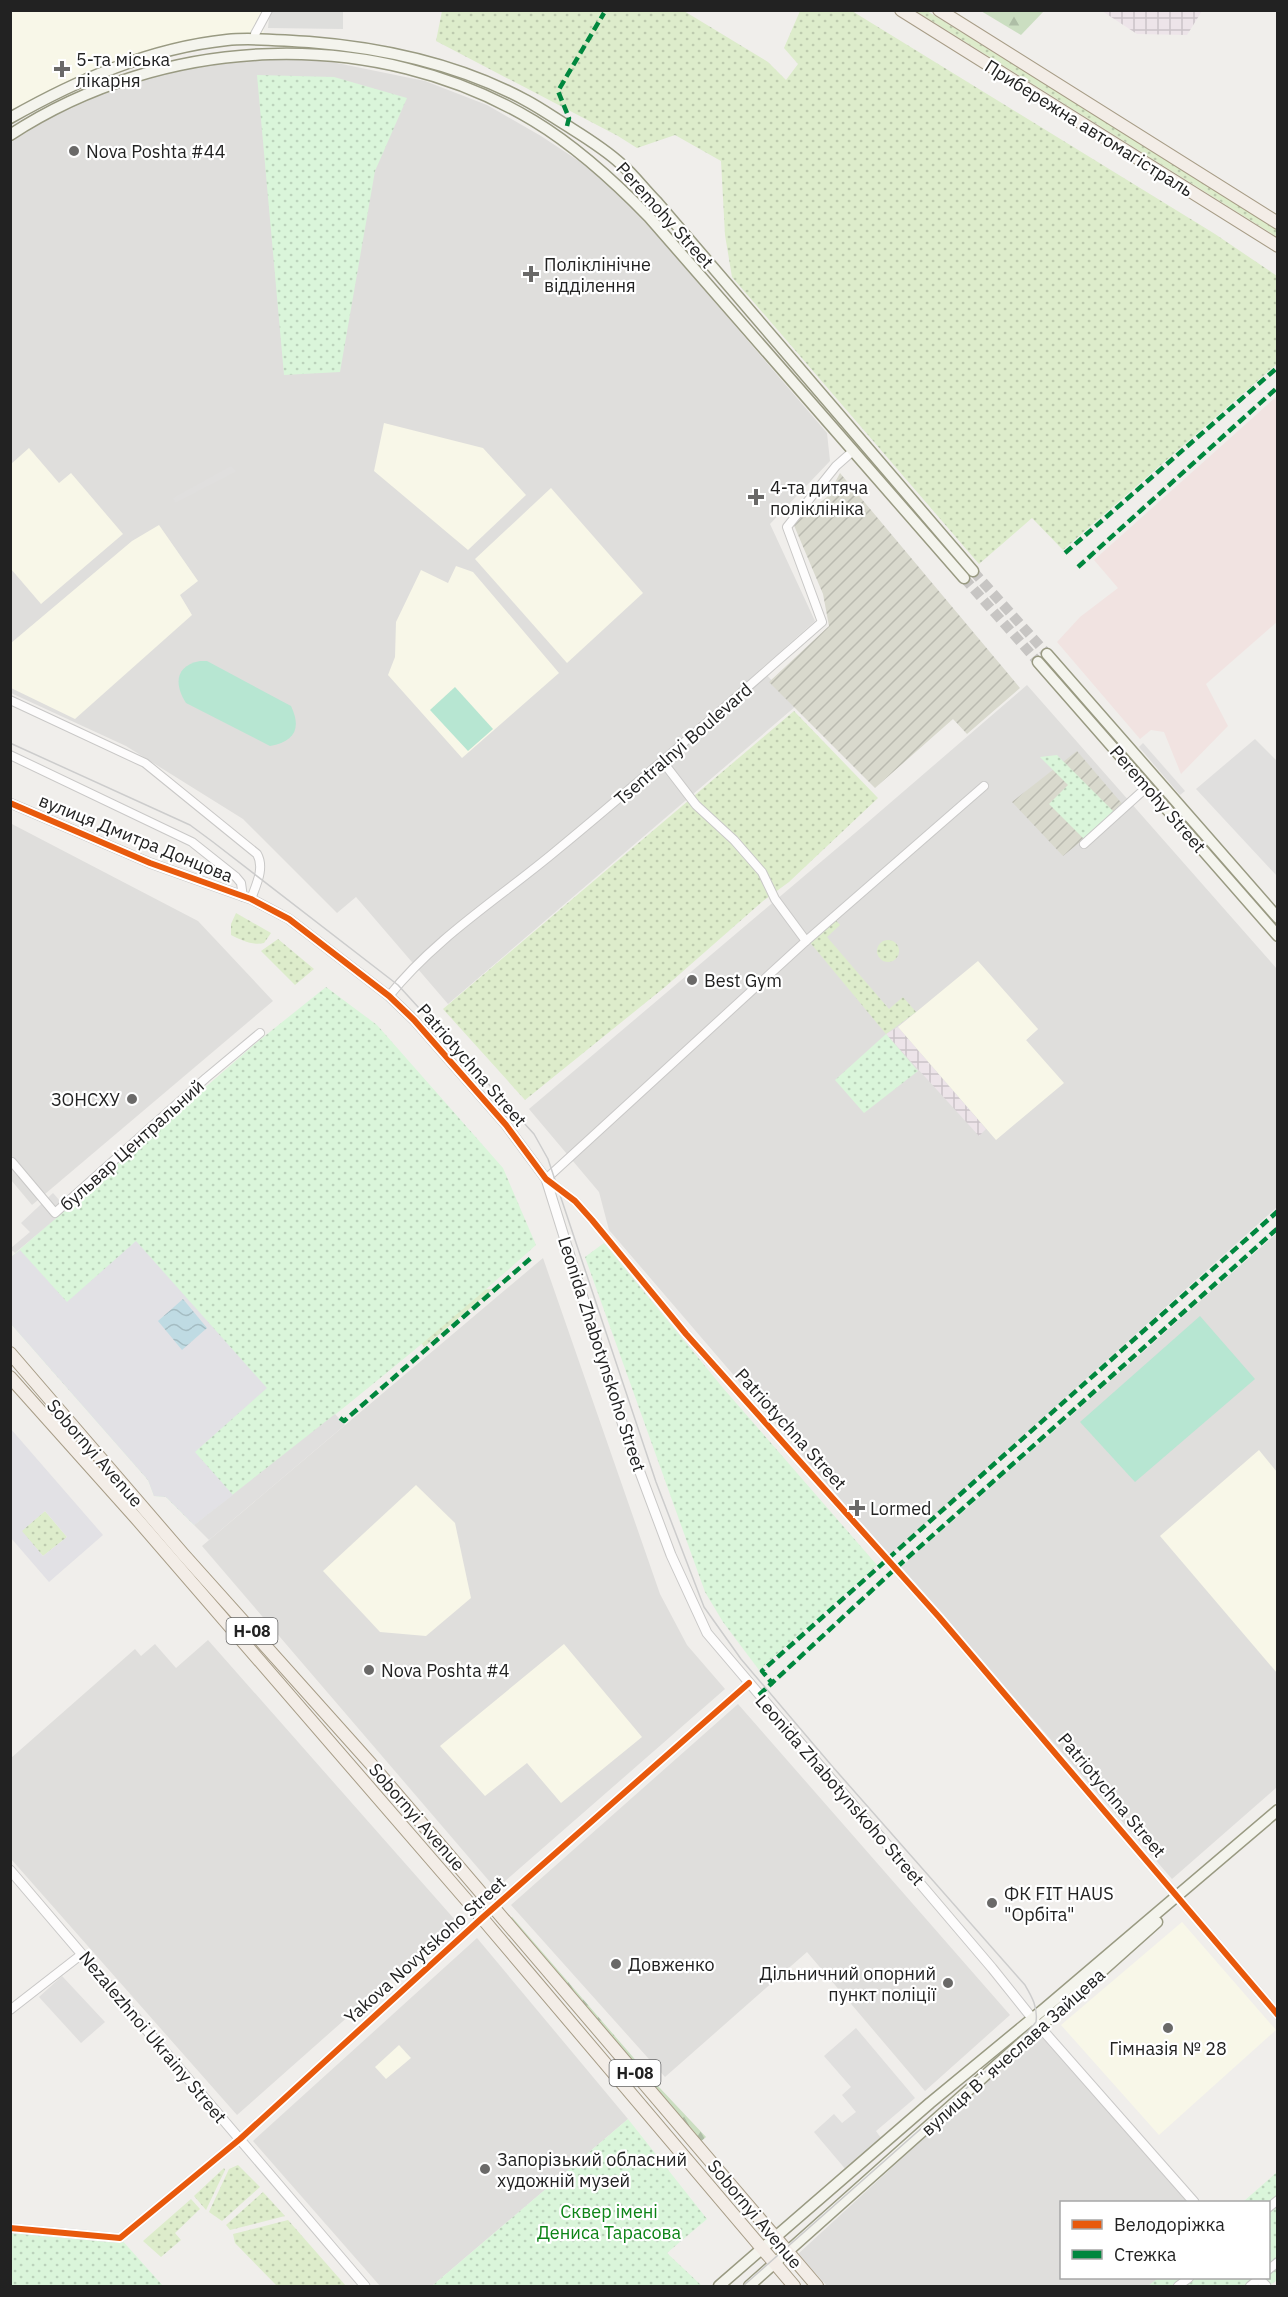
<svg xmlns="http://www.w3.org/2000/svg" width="1288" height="2297" font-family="'IBM Plex Sans',sans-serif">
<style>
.residential{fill:#dfdedc;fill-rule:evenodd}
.commercial{fill:#f1e3e1}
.industrial{fill:url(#industrial-grid)}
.education{fill:#f8f7e8}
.religious{fill:#dededc}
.construction{fill:url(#construction-furrows)}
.grass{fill:url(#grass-dots)}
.forest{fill:url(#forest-firs)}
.park{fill:url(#park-dots)}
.pitch{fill:#b7e6d2}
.parking{fill:#e0dfde}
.plaza{fill:#e2e1e5;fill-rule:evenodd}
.water{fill:url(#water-waves)}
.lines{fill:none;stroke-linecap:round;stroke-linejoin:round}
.secondary-tunnel{stroke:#c7c5c3;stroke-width:10;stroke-dasharray:10 5;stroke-linecap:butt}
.minor-casing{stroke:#c9c8c7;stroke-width:10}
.tertiary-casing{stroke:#c9c8c7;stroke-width:11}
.secondary-casing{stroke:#999a82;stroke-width:13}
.primary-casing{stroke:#a79c86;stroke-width:14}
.minor{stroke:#fdfcfc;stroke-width:8}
.tertiary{stroke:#fdfcfc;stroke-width:9}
.secondary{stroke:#f4f4ed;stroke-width:10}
.primary{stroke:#f3ede7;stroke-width:12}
.tram{stroke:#ccc;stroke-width:1.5}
.quiet{stroke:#00873e;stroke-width:4.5;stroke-dasharray:9 4.5;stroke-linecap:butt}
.cycleway-casing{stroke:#fff;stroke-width:10}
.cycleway{stroke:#e8590c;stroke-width:6}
.poi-dot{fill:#6a6968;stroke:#fff;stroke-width:2}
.labels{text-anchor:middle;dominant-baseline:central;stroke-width:4.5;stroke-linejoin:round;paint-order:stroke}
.shield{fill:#fff;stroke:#646464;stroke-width:1.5}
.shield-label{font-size:16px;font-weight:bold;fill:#222}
.poi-label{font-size:18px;fill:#222;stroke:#fff;text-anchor:start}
.street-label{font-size:18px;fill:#222;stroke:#fff}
.park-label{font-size:18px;fill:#0c8416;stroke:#fff}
</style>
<defs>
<pattern id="industrial-grid" width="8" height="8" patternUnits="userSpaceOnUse" patternTransform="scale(1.5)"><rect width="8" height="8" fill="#ede4e9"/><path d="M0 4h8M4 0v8" fill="none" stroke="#cbc3c8"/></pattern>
<pattern id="construction-furrows" width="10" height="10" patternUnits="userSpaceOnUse" patternTransform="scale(1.5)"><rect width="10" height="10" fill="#d9d9cd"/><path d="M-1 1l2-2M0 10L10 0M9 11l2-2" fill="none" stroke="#babab0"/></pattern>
<pattern id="grass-dots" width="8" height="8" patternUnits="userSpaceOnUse" patternTransform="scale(1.5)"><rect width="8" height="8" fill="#ddeccb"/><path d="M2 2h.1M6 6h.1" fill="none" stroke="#bdcaae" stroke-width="1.8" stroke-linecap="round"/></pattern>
<pattern id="forest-firs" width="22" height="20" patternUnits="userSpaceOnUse" patternTransform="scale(1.5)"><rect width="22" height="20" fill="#cbdec1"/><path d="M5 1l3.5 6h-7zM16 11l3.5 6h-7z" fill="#aebea6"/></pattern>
<pattern id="park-dots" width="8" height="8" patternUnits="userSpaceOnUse" patternTransform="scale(1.5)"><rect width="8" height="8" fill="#daf5da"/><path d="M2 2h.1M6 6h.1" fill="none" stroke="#bbd2bb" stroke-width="1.8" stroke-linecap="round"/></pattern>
<pattern id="water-waves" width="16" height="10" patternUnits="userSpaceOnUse" patternTransform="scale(1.5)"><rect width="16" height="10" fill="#bfdbe3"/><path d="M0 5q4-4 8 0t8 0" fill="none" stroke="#a4bcc2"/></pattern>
</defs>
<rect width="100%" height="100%" fill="#f0eeeb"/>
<!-- residential -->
<g class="residential">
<path d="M267 59H317L425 81 487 105 541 136 597 173 633 207 827 433 830 461 770 524 815 621 761 669 796 706 448 1004 356 897 337 913 243 819 126 746 11 693V142L50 118 94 98 151 77 206 66Z"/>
<path d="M1027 685 1277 969V1207L889 1556 609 1230 599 1192 529 1109 868 822ZM924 1007 1038 1029 1026 1040 898 1027Z"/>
<path d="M10 823 198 921 273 1001 32 1205 11 1180Z"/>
<path d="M1277 1233V1787L1172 1879 901 1567Z"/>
<path d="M543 1258 660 1594 687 1645 725 1689 496 1889 202 1546Z"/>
<path d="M208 1640 456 1921 237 2115 11 1859V1758L135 1649 141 1656 155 1644 176 1668Z"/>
<path d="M738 1704 1010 2015 925 2091 807 1952 665 2077 511 1905Z"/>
<path d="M477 1938 628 2119 432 2286H380L253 2141Z"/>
<path d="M1038 2033 1188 2202H1062V2278H1178L1168 2286H827L798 2254Z"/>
</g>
<!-- commercial -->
<path class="commercial" d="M1277 396V622L1206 684 1228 726 1181 774 1164 732 1151 730 1140 739 1057 642 1080 617 1118 588 1094 560Z"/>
<!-- industrial -->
<g class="industrial">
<path d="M1102 11H1202L1187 35 1137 34Z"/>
<path d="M898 1027 986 1129 979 1136 886 1034Z"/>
</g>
<!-- education -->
<g class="education">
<path d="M11 11H265L263 39 153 55 11 118Z"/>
<path d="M384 423 483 448 526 495 468 550 374 471Z"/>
<path d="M29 448 59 483 71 473 123 534 41 604 11 569V464Z"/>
<path d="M551 488 643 593 567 663 475 559Z"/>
<path d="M159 525 198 581 180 595 192 615 75 719 11 688V643L132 541Z"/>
<path d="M456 566 473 572 559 673 462 758 388 675 395 657 396 622 421 570 448 583Z"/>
<path d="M978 961 1038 1029 1026 1040 1064 1083 996 1140 898 1027Z"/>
<path d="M1259 1450 1277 1472V1673L1160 1536Z"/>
<path d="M416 1485 455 1523 471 1598 426 1636 380 1632 323 1571Z"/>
<path d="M564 1644 642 1737 561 1803 527 1763 485 1796 440 1746Z"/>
<path d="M1182 1922 1276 2030 1159 2135 1061 2025Z"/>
<path d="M399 2045 411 2058 386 2079 375 2067Z"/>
</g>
<!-- religious -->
<path class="religious" d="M273 11H343V29L268 28 269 17Z"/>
<!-- construction -->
<g class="construction">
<path d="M840 473 1020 688 967 734 953 719 875 788 769 682 829 626 823 594 793 523 827 497Z"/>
<path d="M1077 751 1124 806 1063 856 1012 802Z"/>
</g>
<!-- grass -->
<g class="grass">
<path d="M442 11H684L768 62 786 80 798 64 784 48 800 11H852L1215 234 1277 276V364L1063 550 1032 518 979 564 732 277 725 235 721 161 675 135 637 148 618 136 436 41Z"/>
<path d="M916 11H927L1277 228V237Z"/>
<path d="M794 711 878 798 789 882 763 901 665 987 525 1100 443 1009Z"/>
<path d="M236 913 271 933 264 943C253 946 241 940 231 935V924Z"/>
<path d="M834 918 840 925 827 937 889 1009 903 997 916 1012 886 1034 808 940Z"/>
<path d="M278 939 314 969 295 985 261 951Z"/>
<circle cx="888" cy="951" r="11"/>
<path d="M493 1289 424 1347 401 1313 444 1291Z"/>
<path d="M45 1511 67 1537 43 1556 21 1531Z"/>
<path d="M238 2165 260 2187 222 2221 209 2212 229 2169Z"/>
<path d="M224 2168 225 2170 206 2210 194 2196Z"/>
<path d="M263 2192 285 2216 230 2230 226 2225Z"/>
<path d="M191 2199 200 2209 175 2233 181 2240 161 2257 143 2241Z"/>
<path d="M288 2220 346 2286H277L235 2243 233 2234Z"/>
</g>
<!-- forest -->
<g class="forest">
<path d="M981 11H1044L1021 35Z"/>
<path d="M512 1917 658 2086 706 2137 699 2143 508 1919Z"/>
</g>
<!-- park -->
<g class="park">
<path d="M257 75 334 77 407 98 375 171 340 372 284 375Z"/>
<path d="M1057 755 1114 812 1084 839 1049 804 1068 785 1040 757Z"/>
<path d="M326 987 377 1025 503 1168 536 1245C427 1343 311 1435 194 1525L166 1497 154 1496 148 1480 11 1324 10 1258 256 1043Z"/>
<path d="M886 1034 918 1071 864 1113 835 1080Z"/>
<path d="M604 1243 723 1388 877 1565 759 1670 723 1622 705 1592 585 1257Z"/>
<path d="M628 2119 707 2219 667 2253 702 2286H432Z"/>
<path d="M1277 2172V2280L1269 2286H1148L1158 2278H1268V2202H1243Z"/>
<path d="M11 2228 120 2238 163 2286H11Z"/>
</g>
<!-- pitch -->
<g class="pitch">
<path d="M200 661H207L291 706C302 729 294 742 270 746L186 703C174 684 175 666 200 661Z"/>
<path d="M455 687 493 729 468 751 430 710Z"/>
<path d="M1200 1316 1255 1379 1135 1482 1080 1422Z"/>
</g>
<!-- parking -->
<g class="parking">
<path d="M231 466 237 471 175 503 173 498Z"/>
<path d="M1255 739 1277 761V876L1196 789Z"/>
<path d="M1143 743 1185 791 1180 795 1139 747Z"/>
<path d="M53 1193 67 1209 15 1253 13 1251 11 1252V1248L30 1232 21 1223Z"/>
<path d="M335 1414 345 1425 209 1540 194 1525Z"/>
<path d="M62 1976 105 2022 81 2043 39 1997Z"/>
<path d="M856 2028 915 2098 876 2131 883 2141 847 2171 814 2132 834 2114 842 2123 856 2112 842 2095 851 2087 824 2056Z"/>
</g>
<!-- plaza -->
<g class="plaza">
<path d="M136 1241 267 1388 195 1452 233 1495 194 1525 166 1497 154 1496 148 1480 11 1324 10 1258 20 1250 67 1302Z"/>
<path d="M10 1428 103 1535 49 1582 11 1538ZM45 1511 67 1537 43 1556 22 1531Z"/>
</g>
<!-- water -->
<path class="water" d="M183 1299 207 1328 182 1350 158 1321Z"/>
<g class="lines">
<!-- secondary-tunnel -->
<g class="secondary-tunnel">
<path d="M973 571 1047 654"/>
<path d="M964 578 1038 662"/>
</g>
<defs>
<g id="minor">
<path d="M256 39 255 34 268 10"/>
<path d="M10 700 145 763 257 854C265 868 256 885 251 899"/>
<path d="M10 755 192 842 236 877 241 883 243 897"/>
<path d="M663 762 696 805 734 840 762 872 775 899 806 941"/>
<path d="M984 786 806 941 546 1179 575 1201 592 1220 686 1334 939 1617 1278 2015"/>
<path d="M1084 844 1147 787"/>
<path d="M389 996C435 938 501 897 557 850 647 776 734 699 822 622L787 527 836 466 853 451"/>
<path d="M12 1162 55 1213 206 1078 260 1033"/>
<path d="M10 2010 82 1954"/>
<path d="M1268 2208 1278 2200"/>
<path d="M10 2228 120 2238 240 2139 482 1918 749 1683"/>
<path d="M1268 2270 1278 2262"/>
<path d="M1178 2286 1189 2278"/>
<path d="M1250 2286 1260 2278"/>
</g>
<g id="tertiary">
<path d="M10 803 150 863 251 899 289 919 389 996 414 1020 506 1125 546 1179 626 1435 671 1555 707 1633 992 1968 1032 2018 1194 2202"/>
<path d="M10 1870 365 2286"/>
<path d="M1258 2278 1266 2286"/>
</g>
<g id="secondary">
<path d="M10 118C77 80 150 48 227 40 255 37 282 41 309 42 384 48 461 65 527 101 540 108 553 117 566 125 585 137 605 149 621 164 634 175 644 189 656 201L973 571"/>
<path d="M10 135C164 34 375 25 534 121 577 147 614 181 649 217L964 578"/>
<path d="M1047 654 1278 918"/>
<path d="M1038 662 1278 936"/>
<path d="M719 2286 930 2103 1044 2009 1278 1810"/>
<path d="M749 2286 1157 1922"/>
</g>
<g id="primary">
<path d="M901 10 1278 246"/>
<path d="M939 10 1278 223"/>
<path d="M10 1353 183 1554 371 1764 817 2286"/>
<path d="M10 1377 136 1518 482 1918 794 2286"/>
</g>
</defs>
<!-- minor casing -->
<use href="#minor" class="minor-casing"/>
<!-- tertiary casing -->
<use href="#tertiary" class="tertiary-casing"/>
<!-- secondary casing -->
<use href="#secondary" class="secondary-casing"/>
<!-- primary casing -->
<use href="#primary" class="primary-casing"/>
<!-- minor -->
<use href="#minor" class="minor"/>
<!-- tertiary -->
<use href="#tertiary" class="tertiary"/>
<!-- secondary -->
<use href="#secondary" class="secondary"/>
<!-- primary -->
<use href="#primary" class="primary"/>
<!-- tram -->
<path class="tram" d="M10 743 190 825 213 842 398 985 534 1134 548 1159 656 1482 704 1607 741 1659 832 1766 1025 1985C1032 1997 1038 2007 1036 2022L1020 2041 743 2286"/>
<!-- quiet -->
<g class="quiet">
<path d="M567 126 569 118 558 91 604 13"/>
<path d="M1065 553 1278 367"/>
<path d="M1078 567 1278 387"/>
<path d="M1278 1211 762 1671 772 1683 896 1568 1278 1228"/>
<path d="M340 1418 344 1421 531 1258"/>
<path d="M759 1695 772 1683"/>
</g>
<defs>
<g id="cycleway">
<path d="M10 803 150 863 251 899 289 919 389 996 414 1020 506 1125 546 1179 575 1201 592 1220 686 1334 939 1617 1278 2015"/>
<path d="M10 2228 120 2238 240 2139 482 1918 749 1683"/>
</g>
</defs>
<!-- cycleway casing -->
<use href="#cycleway" class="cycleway-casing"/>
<!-- cycleway -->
<use href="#cycleway" class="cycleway"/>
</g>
<!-- markers -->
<g class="poi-dot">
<path d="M59 60h6v6h6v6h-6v6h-6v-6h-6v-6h6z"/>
<circle cx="74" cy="151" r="6"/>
<path d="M528 265h6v6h6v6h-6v6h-6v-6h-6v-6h6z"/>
<path d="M753 488h6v6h6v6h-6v6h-6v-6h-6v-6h6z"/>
<circle cx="692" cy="980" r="6"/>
<circle cx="132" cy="1099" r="6"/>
<path d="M854 1499h6v6h6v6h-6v6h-6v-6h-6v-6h6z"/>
<circle cx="369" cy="1670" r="6"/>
<circle cx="992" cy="1903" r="6"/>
<circle cx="616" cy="1964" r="6"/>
<circle cx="948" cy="1983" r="6"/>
<circle cx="1168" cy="2028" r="6"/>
<circle cx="485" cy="2169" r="6"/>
</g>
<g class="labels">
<!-- shield labels -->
<g class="shield">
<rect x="226.5" y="1618" width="51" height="26" rx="4.5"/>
<rect x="609.5" y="2060" width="51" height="26" rx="4.5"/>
</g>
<g class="shield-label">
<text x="252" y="1631">Н-08</text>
<text x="635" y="2073">Н-08</text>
</g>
<!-- poi labels -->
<g class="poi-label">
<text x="76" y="59">5-та міська<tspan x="76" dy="21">лікарня</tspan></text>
<text x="86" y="151">Nova Poshta #44</text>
<text x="544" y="264">Поліклінічне<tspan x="544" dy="21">відділення</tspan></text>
<text x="770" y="487">4-та дитяча<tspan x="770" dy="21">поліклініка</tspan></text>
<text x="704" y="980">Best Gym</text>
<text x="120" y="1099" text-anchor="end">ЗОНСХУ</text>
<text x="870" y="1508">Lormed</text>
<text x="381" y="1670">Nova Poshta #4</text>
<text x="1004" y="1893">ФК FIT HAUS<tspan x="1004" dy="21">"Орбіта"</tspan></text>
<text x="628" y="1964">Довженко</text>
<text x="936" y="1973" text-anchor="end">Дільничний опорний<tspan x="936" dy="21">пункт поліції</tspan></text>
<text x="1168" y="2048" text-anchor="middle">Гімназія № 28</text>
<text x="497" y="2159">Запорізький обласний<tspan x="497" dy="21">художній музей</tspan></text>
</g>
<!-- street labels -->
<g class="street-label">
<text transform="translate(1089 128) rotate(32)">Прибережна автомагістраль</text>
<text transform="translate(665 215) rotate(48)">Peremohy Street</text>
<text transform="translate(683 744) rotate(-41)">Tsentralnyi Boulevard</text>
<text transform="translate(1158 799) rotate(49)">Peremohy Street</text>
<text transform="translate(136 838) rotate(22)">вулиця Дмитра Донцова</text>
<text transform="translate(472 1065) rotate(49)">Patriotychna Street</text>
<text transform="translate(132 1145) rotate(-42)">бульвар Центральний</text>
<text transform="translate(602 1354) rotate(72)">Leonida Zhabotynskoho Street</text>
<text transform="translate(791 1429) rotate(48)">Patriotychna Street</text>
<text transform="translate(95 1453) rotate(49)">Sobornyi Avenue</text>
<text transform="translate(840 1790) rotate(49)">Leonida Zhabotynskoho Street</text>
<text transform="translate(1112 1795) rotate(50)">Patriotychna Street</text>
<text transform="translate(417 1817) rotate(49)">Sobornyi Avenue</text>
<text transform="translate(425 1950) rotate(-42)">Yakova Novytskoho Street</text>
<text transform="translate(153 2037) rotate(50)">Nezalezhnoi Ukrainy Street</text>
<text transform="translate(1013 2052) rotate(-42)">вулиця Вʼячеслава Зайцева</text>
<text transform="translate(755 2214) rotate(50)">Sobornyi Avenue</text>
</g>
<!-- park labels -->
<g class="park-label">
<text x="609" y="2211">Сквер імені<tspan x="609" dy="21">Дениса Тарасова</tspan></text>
</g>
</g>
<!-- border -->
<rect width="1288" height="2297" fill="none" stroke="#222222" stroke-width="24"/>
<!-- legend -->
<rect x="1060" y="2201" width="210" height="78" fill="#ffffff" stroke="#a7a7a7" stroke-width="1.5"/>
<rect x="1072" y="2220" width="30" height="9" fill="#e8590c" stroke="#a7a7a7" stroke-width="1.5"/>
<text x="1114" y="2231" font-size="18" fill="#222222">Велодоріжка</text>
<rect x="1072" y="2250" width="30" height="9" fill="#00873e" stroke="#a7a7a7" stroke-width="1.5"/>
<text x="1114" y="2261" font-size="18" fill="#222222">Стежка</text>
</svg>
